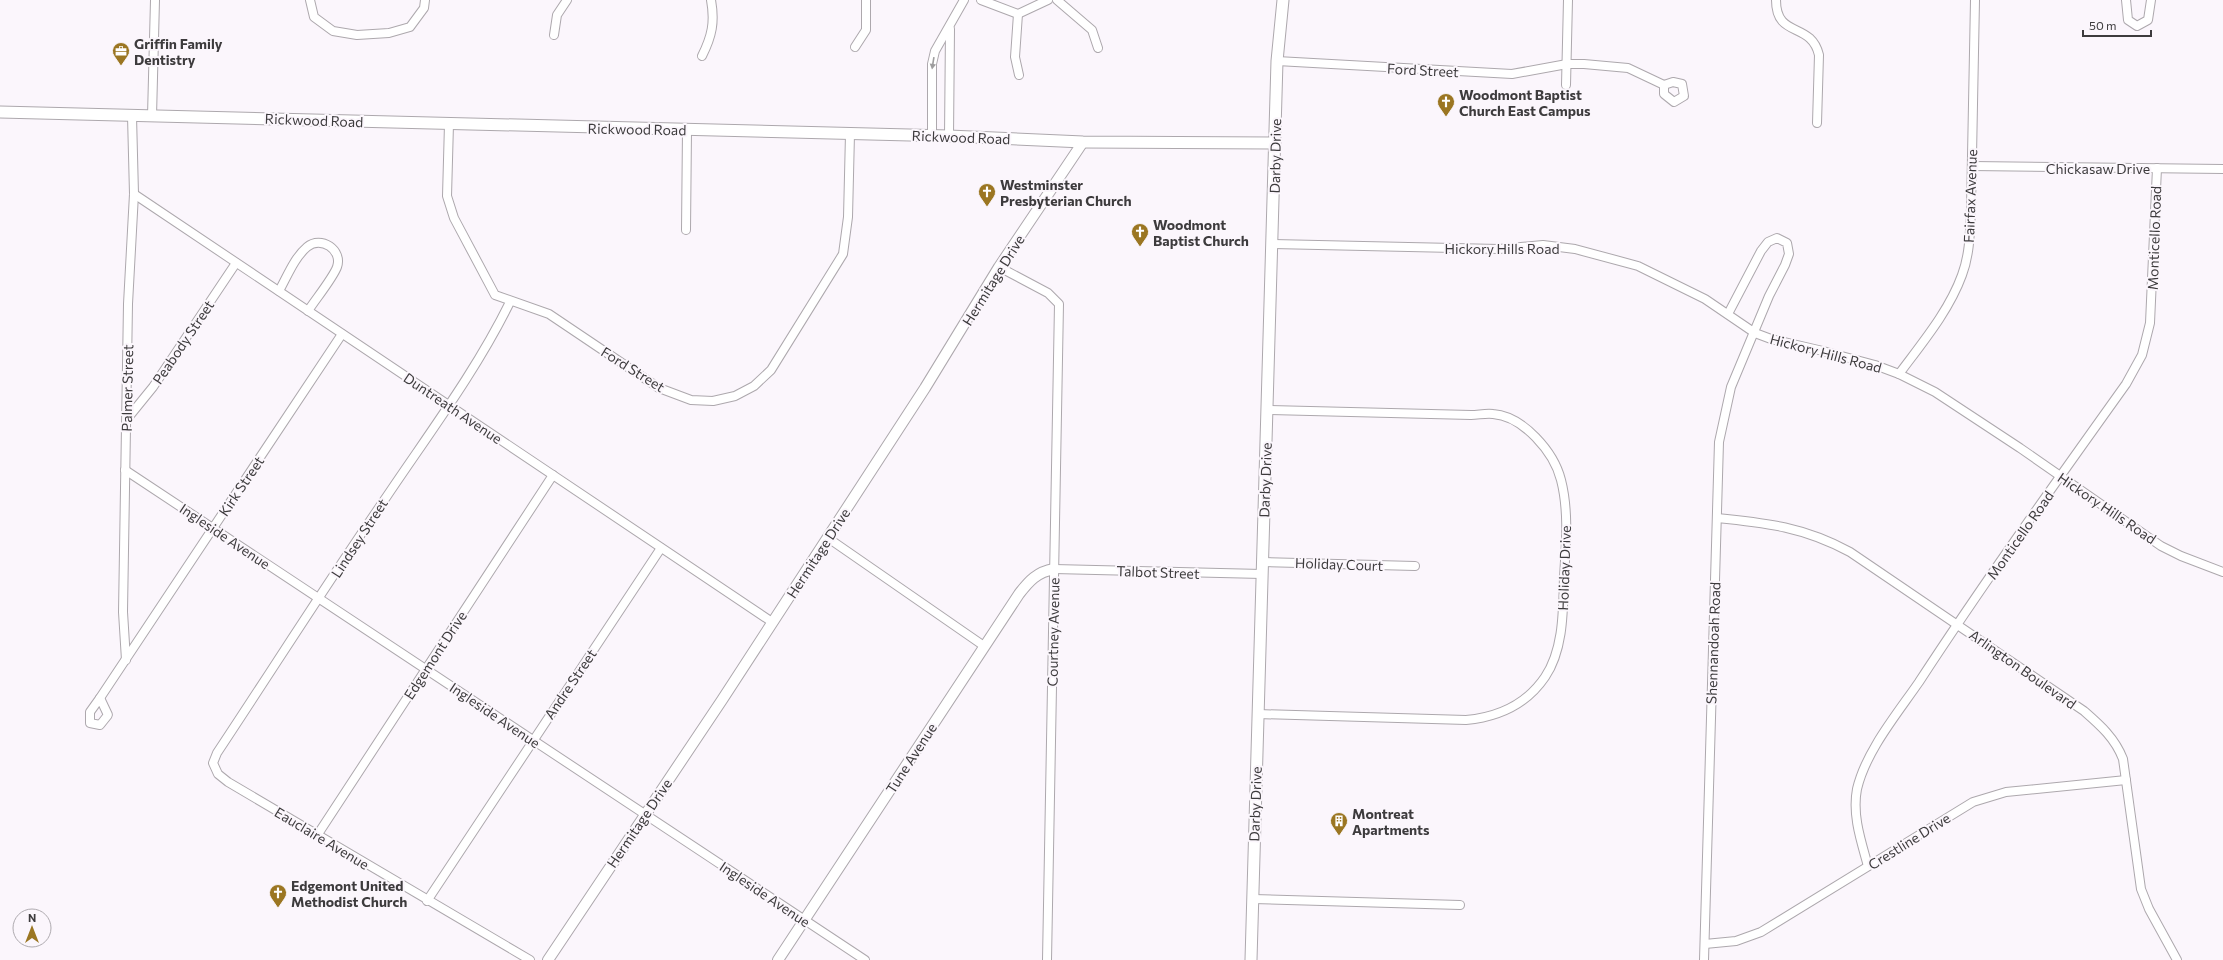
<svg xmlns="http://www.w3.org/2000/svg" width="2223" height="960" font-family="Commissioner,sans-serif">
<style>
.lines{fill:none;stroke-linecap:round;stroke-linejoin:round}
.minor-casing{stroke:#ada8ad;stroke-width:10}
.tertiary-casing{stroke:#ada8ad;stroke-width:12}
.secondary-casing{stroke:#ada8ad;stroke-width:13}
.minor{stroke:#fff;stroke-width:8}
.tertiary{stroke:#fff;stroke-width:10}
.secondary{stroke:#fff;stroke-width:11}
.oneway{fill:#9e9d9e}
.labels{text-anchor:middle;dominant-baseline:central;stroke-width:4;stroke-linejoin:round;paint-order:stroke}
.poi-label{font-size:14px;font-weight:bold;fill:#3d3b3d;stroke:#fbf6fc;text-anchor:start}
.street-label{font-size:14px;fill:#3d3b3d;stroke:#fbf6fc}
</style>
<rect width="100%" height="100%" fill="#fbf6fc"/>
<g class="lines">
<defs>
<g id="minor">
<path d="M310 0 314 17 333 31 357 35 389 33 410 27 424 8 425 0"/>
<path d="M981 0 1018 14 1048 0"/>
<path d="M1057 0 1092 30 1098 48"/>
<path d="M1776 0C1776 39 1811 21 1819 55L1817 123"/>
<path d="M2126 0 2128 20 2137 26 2148 20 2151 0"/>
<path d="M1018 14 1015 57 1019 75"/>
<path d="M554 35 557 15 567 0"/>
<path d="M855 47 866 30V0"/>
<path d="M702 56C712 36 715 22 711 0"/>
<path d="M1277 61 1512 74 1567 64H1584L1628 68 1664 85"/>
<path d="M1673 82 1682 84 1684 96 1674 102 1664 94V85Z"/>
<path d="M1566 85 1568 0"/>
<path d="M152 116 155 0"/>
<path d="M449 124 447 196 454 218 495 295 549 314 659 388 691 400 713 401 735 396 754 386 771 370 843 254 848 217 850 134"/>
<path d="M932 136V64L935 51 964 0"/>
<path d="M949 136 950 29"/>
<path d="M1972 166 2223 169"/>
<path d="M134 194 772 622"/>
<path d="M686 230 687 130"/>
<path d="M1273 244 1499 249 1543 245 1575 249 1638 266 1705 299 1755 333 1771 339 1823 351 1875 365 1899 374 1935 392 2020 448 2161 546 2181 556 2223 572"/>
<path d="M999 267 1048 293 1059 304 1047 960"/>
<path d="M279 291C287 277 294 258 307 247 321 235 343 250 337 267 333 278 315 300 308 311"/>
<path d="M510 302C476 371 430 432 387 496 329 580 274 667 217 753L213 763 218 774 228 782 530 960"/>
<path d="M1899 374C1922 343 1949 311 1962 275 1970 254 1970 231 1971 208L1975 0"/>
<path d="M127 419 153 387 236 263"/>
<path d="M125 470 865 960"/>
<path d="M1717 518C1767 523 1804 527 1850 552L2084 711C2100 725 2115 738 2123 759L2141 889 2149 909 2177 960"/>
<path d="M828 538 984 646"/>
<path d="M1263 562 1415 566"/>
<path d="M1054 569 1262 574"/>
<path d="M126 660 123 612 128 304 134 194 132 116"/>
<path d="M100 698 342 334"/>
<path d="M100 698 108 715 100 725 90 723V712Z"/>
<path d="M1258 714 1466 720C1499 717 1526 705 1545 677 1564 649 1563 609 1564 577 1566 545 1569 511 1561 480 1554 452 1523 416 1493 414 1486 413 1478 415 1471 415L1267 410"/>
<path d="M318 834 553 475"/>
<path d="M1868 866C1861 841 1852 815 1857 789 1866 751 1897 714 1919 682 1985 581 2056 482 2126 384L2142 355 2150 323 2157 168"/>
<path d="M1253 899 1460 905"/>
<path d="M427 901 661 548"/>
<path d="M1705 944 1736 941 1761 932 1973 802 2006 792 2126 780"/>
<path d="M1704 960 1719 442 1731 387 1769 296 1785 265 1789 254 1787 243 1777 238 1768 242 1761 251 1728 314"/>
</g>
<g id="tertiary">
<path d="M548 960 722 700 925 388 999 267 1083 142"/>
<path d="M778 960 1019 594C1029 581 1037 572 1054 569"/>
</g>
<g id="secondary">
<path d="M0 112 949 136 1083 142 1275 143"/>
<path d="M1251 960 1277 61 1283 0"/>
</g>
</defs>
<!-- minor casing -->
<use href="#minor" class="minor-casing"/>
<!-- tertiary casing -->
<use href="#tertiary" class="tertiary-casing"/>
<!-- secondary casing -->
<use href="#secondary" class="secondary-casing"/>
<!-- minor -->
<use href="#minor" class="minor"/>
<!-- tertiary -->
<use href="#tertiary" class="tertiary"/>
<!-- secondary -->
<use href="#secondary" class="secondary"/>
</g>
<!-- one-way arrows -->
<defs><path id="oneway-solid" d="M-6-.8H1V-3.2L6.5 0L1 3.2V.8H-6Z"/></defs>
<use class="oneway" href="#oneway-solid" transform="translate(933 63) rotate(99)"/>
<!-- icons -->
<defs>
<symbol id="office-pin" viewBox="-11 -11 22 30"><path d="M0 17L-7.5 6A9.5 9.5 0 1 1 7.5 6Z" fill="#9b7622" stroke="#fbf6fc"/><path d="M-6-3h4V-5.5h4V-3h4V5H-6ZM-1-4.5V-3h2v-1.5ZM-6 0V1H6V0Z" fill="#fff"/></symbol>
<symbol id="church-pin" viewBox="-11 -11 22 30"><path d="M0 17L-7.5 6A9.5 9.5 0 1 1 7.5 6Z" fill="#9b7622" stroke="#fbf6fc"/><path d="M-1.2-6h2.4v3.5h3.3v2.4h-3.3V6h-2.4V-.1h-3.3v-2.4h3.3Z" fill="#fff"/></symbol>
<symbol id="building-pin" viewBox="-11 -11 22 30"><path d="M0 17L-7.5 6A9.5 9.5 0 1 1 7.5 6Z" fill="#9b7622" stroke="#fbf6fc"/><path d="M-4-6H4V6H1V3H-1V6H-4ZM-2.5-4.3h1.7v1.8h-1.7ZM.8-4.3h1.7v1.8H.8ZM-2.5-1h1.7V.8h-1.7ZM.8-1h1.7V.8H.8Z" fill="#fff"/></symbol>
</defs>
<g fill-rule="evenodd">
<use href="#office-pin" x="111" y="41" width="20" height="27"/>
<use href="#church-pin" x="1436" y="92" width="20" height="27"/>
<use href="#church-pin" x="977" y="182" width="20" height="27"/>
<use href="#church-pin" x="1130" y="222" width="20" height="27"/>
<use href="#building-pin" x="1329" y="811" width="20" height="27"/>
<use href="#church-pin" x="268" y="883" width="20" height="27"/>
</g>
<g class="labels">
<!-- poi labels -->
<g class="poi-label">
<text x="134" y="43">Griffin Family<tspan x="134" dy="16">Dentistry</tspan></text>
<text x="1459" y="94">Woodmont Baptist<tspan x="1459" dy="16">Church East Campus</tspan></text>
<text x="1000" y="184">Westminster<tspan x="1000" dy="16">Presbyterian Church</tspan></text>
<text x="1153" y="224">Woodmont<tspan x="1153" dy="16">Baptist Church</tspan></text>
<text x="1352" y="813">Montreat<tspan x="1352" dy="16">Apartments</tspan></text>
<text x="291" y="885">Edgemont United<tspan x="291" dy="16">Methodist Church</tspan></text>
</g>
<!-- street labels -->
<g class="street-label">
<text transform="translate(1423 70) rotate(3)">Ford Street</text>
<text transform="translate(314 120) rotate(2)">Rickwood Road</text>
<text transform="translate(637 129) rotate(1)">Rickwood Road</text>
<text transform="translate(961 137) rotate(2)">Rickwood Road</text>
<text transform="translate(1275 156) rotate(-89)">Darby Drive</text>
<text x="2098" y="168">Chickasaw Drive</text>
<text transform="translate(1970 196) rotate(-88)">Fairfax Avenue</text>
<text transform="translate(2154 238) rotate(-88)">Monticello Road</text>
<text x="1502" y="248">Hickory Hills Road</text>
<text transform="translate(993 280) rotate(-58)">Hermitage Drive</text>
<text transform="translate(183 342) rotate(-56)">Peabody Street</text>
<text transform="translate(1826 353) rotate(15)">Hickory Hills Road</text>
<text transform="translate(633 369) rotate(32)">Ford Street</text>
<text transform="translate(127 388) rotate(-89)">Palmer Street</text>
<text transform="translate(453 408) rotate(34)">Duntreath Avenue</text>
<text transform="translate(1265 480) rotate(-88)">Darby Drive</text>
<text transform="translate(241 486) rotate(-56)">Kirk Street</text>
<text transform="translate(2107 508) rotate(34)">Hickory Hills Road</text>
<text transform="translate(2020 535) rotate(-55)">Monticello Road</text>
<text transform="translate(225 536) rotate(34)">Ingleside Avenue</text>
<text transform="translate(359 538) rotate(-57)">Lindsey Street</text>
<text transform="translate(818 553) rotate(-57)">Hermitage Drive</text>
<text transform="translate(1339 564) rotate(2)">Holiday Court</text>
<text transform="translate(1564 568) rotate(-88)">Holiday Drive</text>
<text transform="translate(1158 572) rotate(2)">Talbot Street</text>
<text transform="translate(1053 632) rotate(-89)">Courtney Avenue</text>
<text transform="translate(1713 643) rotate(-88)">Shennandoah Road</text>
<text transform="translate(435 655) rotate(-57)">Edgemont Drive</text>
<text transform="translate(2023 669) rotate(35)">Arlington Boulevard</text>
<text transform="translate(570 684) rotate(-56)">Andre Street</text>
<text transform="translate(495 715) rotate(34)">Ingleside Avenue</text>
<text transform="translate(911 758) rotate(-57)">Tune Avenue</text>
<text transform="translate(1255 804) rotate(-88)">Darby Drive</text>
<text transform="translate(639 823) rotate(-56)">Hermitage Drive</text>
<text transform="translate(322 838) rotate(31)">Eauclaire Avenue</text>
<text transform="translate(1909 841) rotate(-32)">Crestline Drive</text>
<text transform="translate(765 894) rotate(34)">Ingleside Avenue</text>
</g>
</g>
<!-- north arrow -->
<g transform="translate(32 928)"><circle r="19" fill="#fbf6fc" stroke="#afabb0"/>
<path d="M0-3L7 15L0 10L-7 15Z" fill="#9b7622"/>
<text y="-6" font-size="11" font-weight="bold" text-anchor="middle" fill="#3d3b3d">N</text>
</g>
<!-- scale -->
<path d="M2083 30v6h68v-6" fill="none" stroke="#3d3b3d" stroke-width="2"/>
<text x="2089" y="30" font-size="12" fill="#3d3b3d" stroke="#fbf6fc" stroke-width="3" paint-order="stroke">50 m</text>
</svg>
